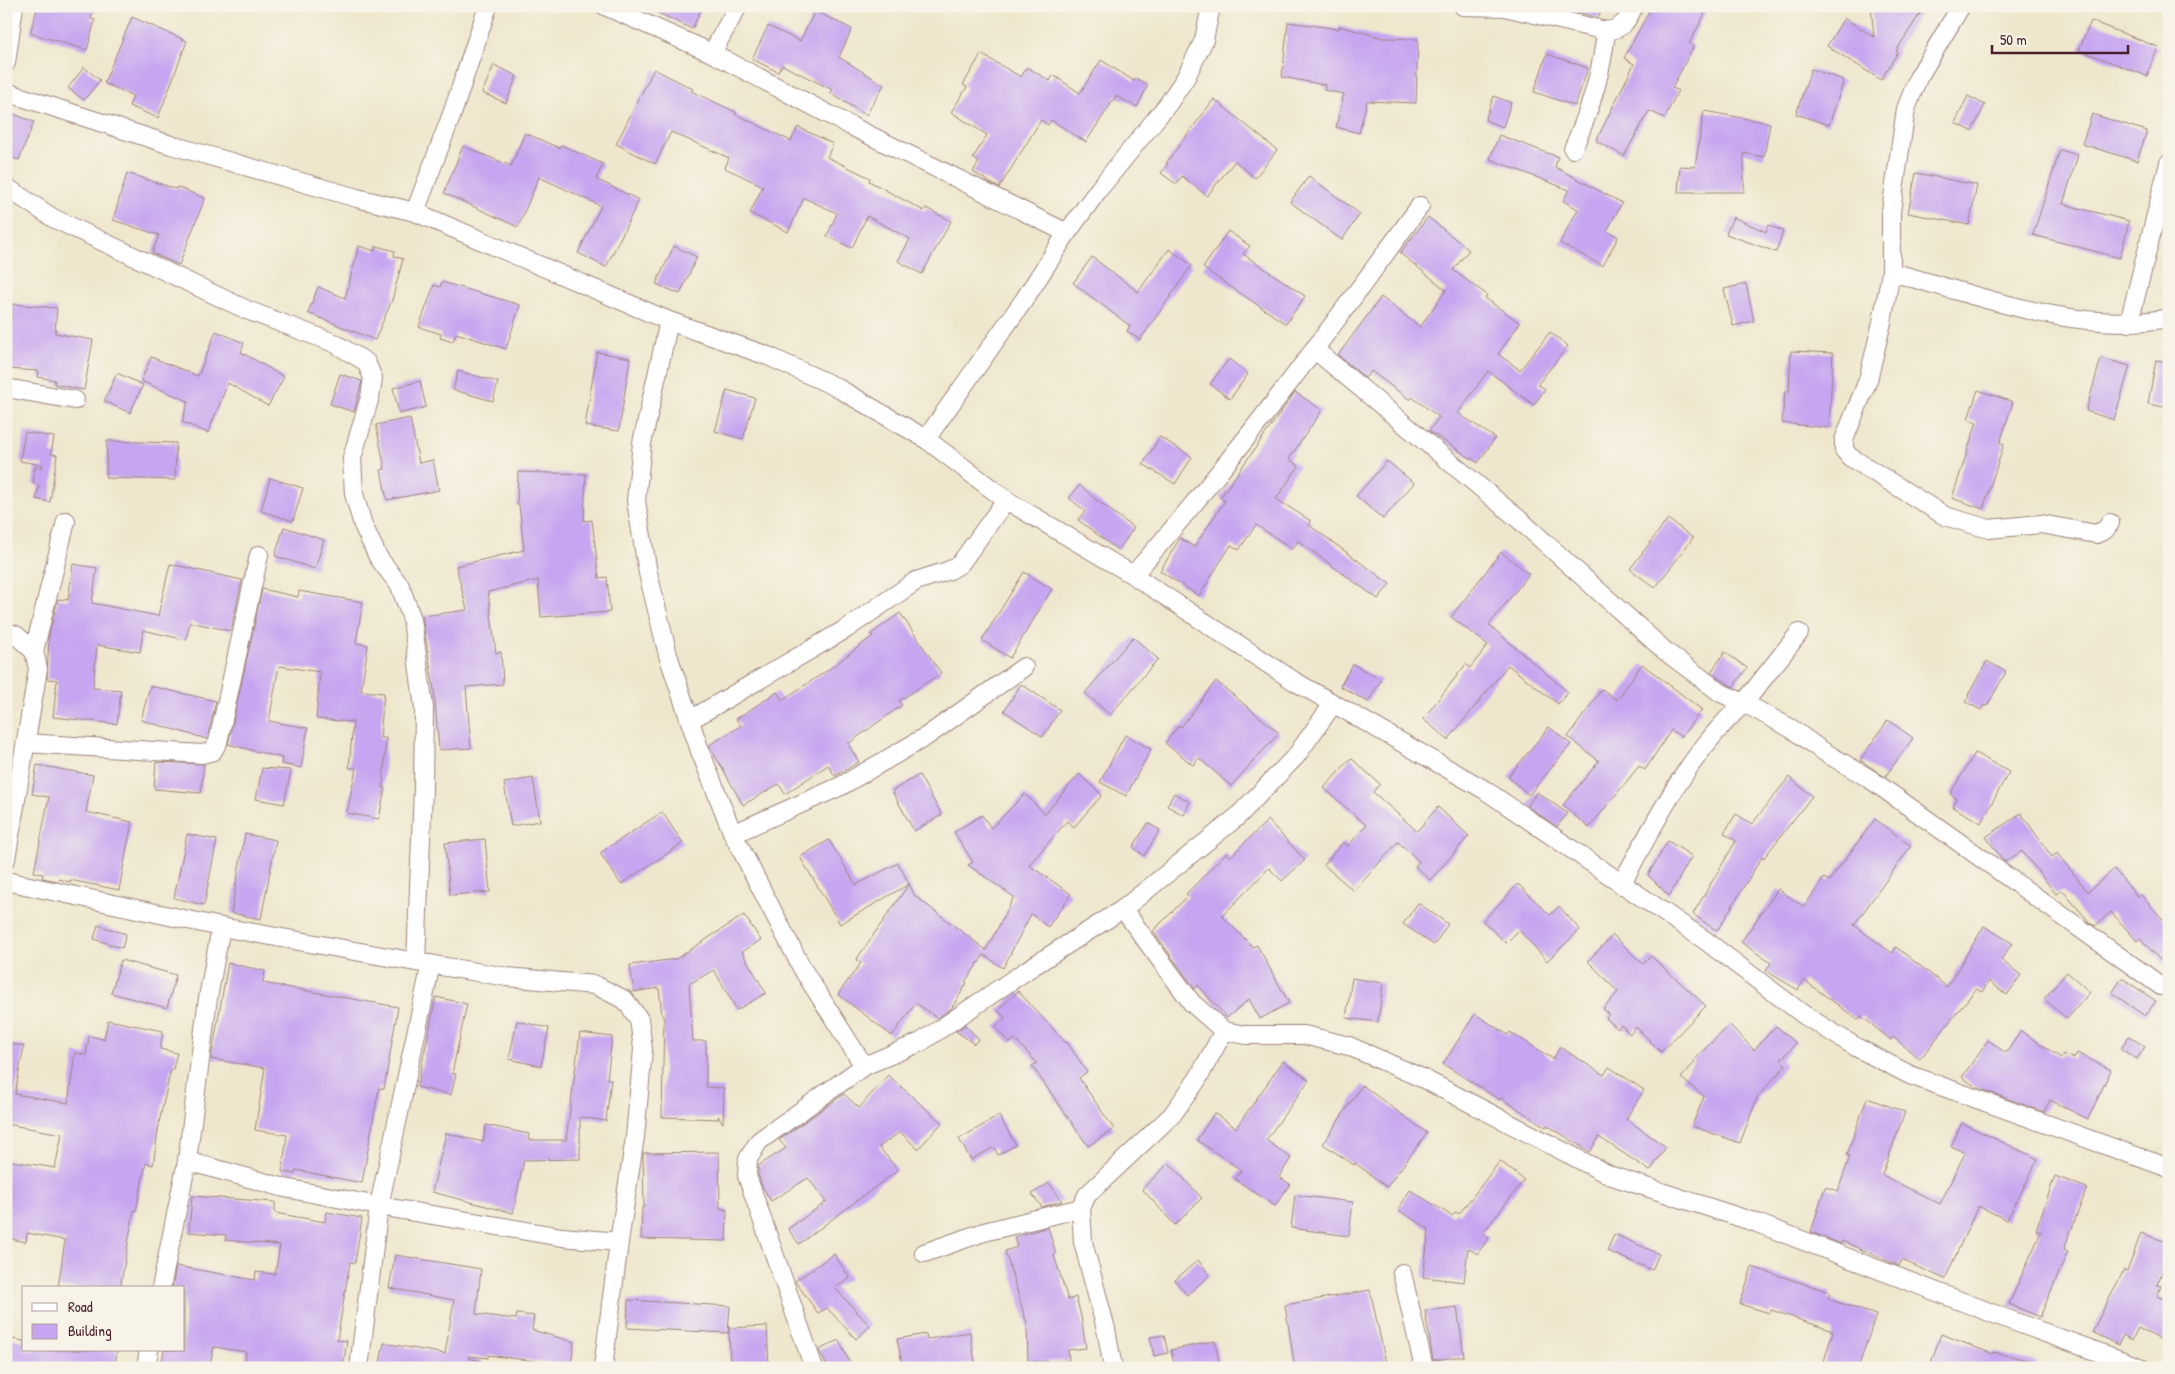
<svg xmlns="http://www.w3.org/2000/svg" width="2175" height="1374" font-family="'Patrick Hand',sans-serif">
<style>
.building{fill:#c6a6f0}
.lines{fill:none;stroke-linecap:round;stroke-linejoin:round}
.minor-casing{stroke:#9c837c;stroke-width:20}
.minor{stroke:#fff;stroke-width:18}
</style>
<rect width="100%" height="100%" fill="#f7f3e8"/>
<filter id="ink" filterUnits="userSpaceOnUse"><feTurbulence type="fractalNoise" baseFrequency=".02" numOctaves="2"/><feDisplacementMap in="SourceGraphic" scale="10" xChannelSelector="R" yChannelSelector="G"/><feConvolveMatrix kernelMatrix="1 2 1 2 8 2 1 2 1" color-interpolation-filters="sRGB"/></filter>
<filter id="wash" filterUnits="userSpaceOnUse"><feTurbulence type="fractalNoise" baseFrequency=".0096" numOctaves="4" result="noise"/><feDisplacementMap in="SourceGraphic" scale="20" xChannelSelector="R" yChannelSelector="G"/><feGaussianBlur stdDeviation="1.12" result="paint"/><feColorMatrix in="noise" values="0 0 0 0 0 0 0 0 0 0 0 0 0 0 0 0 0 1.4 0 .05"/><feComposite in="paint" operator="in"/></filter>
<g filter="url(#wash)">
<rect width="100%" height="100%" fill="#efe7cd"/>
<g id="blocks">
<!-- building -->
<g class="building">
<path d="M38 6H95L91 19 95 20 87 50 30 33Z"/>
<path d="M644 6H703L692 29Z"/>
<path d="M1555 6H1603L1598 18Z"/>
<path d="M1652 6H1709L1689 44 1694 46 1672 88 1678 90 1665 118 1649 111 1624 156 1596 141 1634 64 1624 58Z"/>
<path d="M1871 6H1925L1896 51 1898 52 1881 80 1827 46 1844 18 1874 37Z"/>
<path d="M815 11 852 29 839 57 884 85 866 115 830 93 833 90 782 65 778 72 752 59 768 26 800 41Z"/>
<path d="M132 17 187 41 158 118 129 106 133 96 104 83Z"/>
<path d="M2091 21 2158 47 2147 76 2079 50Z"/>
<path d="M1288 22 1339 29V26L1383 38 1418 39 1416 103 1367 101 1359 133 1336 127 1344 94 1324 90 1325 85 1282 77Z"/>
<path d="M981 54 1021 77 1027 67 1050 81 1053 75 1080 93 1101 60 1134 81 1136 78 1148 85 1137 107 1116 96 1086 142 1051 120 1048 125 1041 120 999 188 973 172 979 162 973 158 987 135 951 112 967 87 963 85Z"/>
<path d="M1547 54 1588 68 1575 106 1534 92Z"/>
<path d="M494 65 517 76 506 103 482 93Z"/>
<path d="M84 67 100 80 84 100 68 88Z"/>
<path d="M654 69 693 89 691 91 736 112 735 114 791 141 798 127 833 144 827 157 870 178 869 181 924 211 926 208 951 221 922 274 898 261 910 239 867 216 852 248 827 236 837 213 804 198 788 232 750 213 763 186 725 168 729 158 671 132 655 164 616 144Z"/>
<path d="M1811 69 1844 80 1829 125 1796 114Z"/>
<path d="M1494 96 1511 103 1503 127 1485 120Z"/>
<path d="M1968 96 1985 105 1972 131 1955 123Z"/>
<path d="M1214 99 1277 150 1255 178 1235 161 1207 196 1182 176 1176 184 1161 173 1168 164 1166 163Z"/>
<path d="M6 111 34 122 19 160 6 156Z"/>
<path d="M1704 111 1770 123 1764 157 1744 153V192H1678L1680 166 1695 167Z"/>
<path d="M2092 114 2147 131 2137 161 2082 144Z"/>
<path d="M525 133 559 148 561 145 603 164 596 179 639 200 606 267 578 253 601 206 539 177 518 227 444 193 463 146 511 166Z"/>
<path d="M1499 135 1558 157 1555 167 1622 203 1607 231 1618 237 1603 266 1560 243 1578 209 1563 201 1569 190 1490 159Z"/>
<path d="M2060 150 2078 155 2063 204 2129 221 2120 258 2033 235Z"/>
<path d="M127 173 176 189 177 187 205 198 179 265 152 253 159 235 113 220Z"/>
<path d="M1916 173 1977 185 1969 225 1908 213Z"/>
<path d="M1309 176 1360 214 1342 240 1290 202Z"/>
<path d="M1428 217 1469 250 1453 270 1487 295 1485 298 1520 323 1498 354 1520 370 1550 332 1568 346 1538 384 1545 389 1534 405 1488 371 1458 413 1495 438 1478 463 1429 431 1439 417 1412 397 1410 400 1371 371 1365 378 1338 355 1381 297 1420 327 1446 290 1400 253Z"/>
<path d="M1733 217 1766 232 1768 225 1783 231 1776 252 1726 234Z"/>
<path d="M1228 231 1250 246 1243 254 1305 296 1286 324 1203 268Z"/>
<path d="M359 246 375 251 376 246 395 251 394 256 403 259 392 300 375 340 308 313 318 287 345 298Z"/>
<path d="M674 246 697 257 680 294 656 284Z"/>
<path d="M1169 249 1192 265 1140 340 1127 331 1130 326 1073 283 1092 257 1138 292Z"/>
<path d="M442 282 520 305 506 349 456 333 453 342 440 338 441 334 419 327 434 285 440 287Z"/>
<path d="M1746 284 1754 321 1733 326 1724 289Z"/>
<path d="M12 304 57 308 55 333 93 340 84 390 54 384 55 380 38 377 39 371 7 369Z"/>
<path d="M216 331 244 343 241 352 284 377 268 406 228 383 208 433 182 422 188 401 141 381 151 357 198 376Z"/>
<path d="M1791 351 1833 353 1829 428 1782 423 1785 392H1789Z"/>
<path d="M597 352 630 358 619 431 585 426Z"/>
<path d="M2101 358 2130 366 2114 420 2086 411Z"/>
<path d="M1229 359 1248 374 1230 399 1210 384Z"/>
<path d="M2156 360 2169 362V408L2148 404Z"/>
<path d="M458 371 498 382 493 401 453 390Z"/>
<path d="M117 373 143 385 130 413 104 401Z"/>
<path d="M340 374 362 381 354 412 330 404Z"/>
<path d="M420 381 426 407 399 414 393 388Z"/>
<path d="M727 390 755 398 743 439 715 431Z"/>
<path d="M1978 390 2013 402 2000 443 2004 444 1983 509 1952 498 1977 422 1968 419Z"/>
<path d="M1295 392 1322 410 1289 459 1299 466 1276 499 1311 521 1309 525 1390 584 1378 599 1298 541 1293 549 1256 525 1239 550 1231 545 1199 596 1160 571 1180 538 1194 547 1225 501 1220 498Z"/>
<path d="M410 418 419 463 433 460 439 490 387 500 381 470 385 469 376 425Z"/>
<path d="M25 432 54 437 51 454 57 455 50 502 36 499 39 485 33 484 35 467 42 468 43 465 20 461Z"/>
<path d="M1160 437 1192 457 1175 484 1143 464Z"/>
<path d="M107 441 176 443 175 480 106 478Z"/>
<path d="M1387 461 1414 483 1383 519 1356 496Z"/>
<path d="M518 472 586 474 584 521 592 520 599 578 607 577 610 612 541 617 538 580 488 592 496 653 501 652 503 684 466 687 471 748 439 750 434 690 422 616 467 610 456 566 524 550 519 505H517Z"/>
<path d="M270 478 303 488 293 521 261 511Z"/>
<path d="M1080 485 1094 498 1134 528 1118 550 1078 520 1085 511 1069 498Z"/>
<path d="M1668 519 1693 538 1655 588 1630 569Z"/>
<path d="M284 527 324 540 315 569 275 556Z"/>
<path d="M1501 552 1529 574 1489 625 1568 692 1558 704 1508 665 1448 740 1423 719 1466 664 1470 668 1488 645 1451 617Z"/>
<path d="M73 564 97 568 92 603 158 616 170 564 242 580 231 631 190 622 186 640 143 630 140 652 97 645 93 688 121 690 117 724 53 717 57 680 47 679 49 634 58 599 68 600Z"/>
<path d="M1024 572 1052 589 1010 658 982 640Z"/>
<path d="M262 589 298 597 299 591 363 602 356 643 368 645 361 691 384 693 380 738H386L383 788H385L379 819 347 813 356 768H349L353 722 316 719 320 672 279 666 269 721 308 728 301 768 281 764 282 758 228 744Z"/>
<path d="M900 613 941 673 899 701 902 705 848 744 859 762 835 776 828 765 785 794 779 784 743 805 709 745 741 726 736 719 777 692 782 700 828 670 873 636 871 634Z"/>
<path d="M1133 637 1158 659 1110 715 1085 693Z"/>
<path d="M1725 652 1747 668 1733 687 1711 672Z"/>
<path d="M1987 661 2006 672 1987 706 1984 705 1981 710 1966 702 1969 696 1968 695Z"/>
<path d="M1353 664 1381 680 1368 702 1340 686Z"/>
<path d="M1642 664 1702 710 1681 737 1671 730 1645 770 1639 766 1589 828 1563 805 1599 761 1568 737 1602 689 1617 700Z"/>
<path d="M1216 681 1279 733 1231 786 1199 758 1193 765 1165 743 1179 725 1181 727Z"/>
<path d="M1021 684 1060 710 1043 737 1004 711Z"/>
<path d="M150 686 216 701 207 739 141 720Z"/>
<path d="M1888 720 1913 738 1885 777 1860 760Z"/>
<path d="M1549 727 1571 744 1529 795 1508 777Z"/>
<path d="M1125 735 1151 749 1126 796 1100 782Z"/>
<path d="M1975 753 2009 772 1981 823 1953 807 1957 799 1950 794Z"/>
<path d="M1351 758 1380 784 1373 792 1417 831 1438 807 1469 836 1430 880 1415 866 1419 861 1398 842 1354 891 1324 865 1343 842 1348 846 1366 825 1324 788Z"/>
<path d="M156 762 204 764 201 793 154 789Z"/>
<path d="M37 765 93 775 86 812 132 822 119 890 70 880V882L59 879 58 881 42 878 43 874 34 872 49 797 32 794Z"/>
<path d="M262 768 291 770 284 804 256 799Z"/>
<path d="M1079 774 1102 795 1074 827 1067 821 1029 865 1071 894 1048 927 1031 914 1003 968 984 955 965 982 967 983 951 1009 937 1018 916 1003 892 1036 838 994 861 963 856 960 909 884 915 896 986 950 1014 897 968 865 973 862 954 832 982 815 991 828 1025 794 1045 814Z"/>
<path d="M919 775 942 815 914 831 892 791Z"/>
<path d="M1789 777 1812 796 1763 859 1762 857 1717 931 1693 914 1736 841 1724 833 1736 814 1752 824Z"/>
<path d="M533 778 540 821 511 826 504 783Z"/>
<path d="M1537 792 1567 813 1557 827 1527 806Z"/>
<path d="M1174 793 1190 802 1184 815 1167 806Z"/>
<path d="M662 812 683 843 621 884 600 853Z"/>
<path d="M2021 813 2052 857 2057 853 2088 892 2114 869 2138 897 2140 894 2169 926V970L2140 938 2137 941 2111 912 2095 926 2090 923 2062 890 2056 894 2022 851 2005 862 2003 860 1986 837Z"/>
<path d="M1875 819 1911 846 1854 925 1892 953 1896 947 1947 987 1984 926 2012 943 2001 960 2021 975 2007 995 1989 981 1982 992 1976 989 1920 1059 1893 1037 1891 1040 1861 1016 1858 1020 1804 980 1798 990 1766 971 1771 963 1741 942 1778 889 1804 907 1824 878 1829 881Z"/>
<path d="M1268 820 1305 860 1282 881 1269 868 1222 916 1253 947 1257 945 1289 1003 1260 1019 1249 999 1227 1018 1198 985 1195 989 1153 931 1188 896 1186 894 1226 853 1230 857Z"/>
<path d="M1148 823 1160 830 1144 856 1133 847Z"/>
<path d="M187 834 217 840 204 905 174 898Z"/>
<path d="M245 834 276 840 261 919 231 913Z"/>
<path d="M485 839 490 892 450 895 445 843Z"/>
<path d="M829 840 856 885 898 863 909 884 840 924 800 857Z"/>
<path d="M1668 841 1692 856 1669 896 1648 875Z"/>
<path d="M1518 884 1550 915 1559 906 1580 930 1547 961 1519 930 1506 943 1483 921Z"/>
<path d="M1418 903 1448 924 1434 945 1403 924Z"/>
<path d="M744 915 761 940 742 952 766 993 737 1010 714 970 689 984 693 1041H706V1087L724 1088 723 1123 718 1116 719 1119 662 1117 664 1016H662L659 988 634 992 630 965 676 959Z"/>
<path d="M98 925 126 934 122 948 94 939Z"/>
<path d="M1613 935 1643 964 1651 956 1706 1006 1661 1052 1636 1027 1630 1034 1621 1025 1618 1029 1606 1018 1609 1014 1603 1009 1618 992 1588 961Z"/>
<path d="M121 960 176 975 167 1008 111 993Z"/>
<path d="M228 963 265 971 263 983 398 1007 384 1089 379 1088 362 1183 296 1170 295 1174 282 1172 287 1135 255 1130 265 1068 211 1059Z"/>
<path d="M2067 972 2090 992 2067 1019 2044 999Z"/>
<path d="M1352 978 1383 983 1378 1022 1346 1018Z"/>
<path d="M2122 978 2156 1001 2145 1016 2112 993Z"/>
<path d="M1018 991 1066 1043 1067 1042 1087 1072 1079 1078 1114 1129 1088 1146 1032 1066 1037 1063 1015 1039 1010 1043 995 1027 1005 1018 998 1010Z"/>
<path d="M436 997 467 1004 452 1073 456 1074 451 1095 417 1087Z"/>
<path d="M1475 1014 1508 1035 1510 1032 1553 1059 1560 1047 1604 1075 1609 1067 1644 1090 1626 1119 1666 1147 1650 1171 1599 1137 1590 1152 1547 1125 1546 1127 1501 1098 1500 1100 1443 1064Z"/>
<path d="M108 1020 163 1031 160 1049 177 1053 173 1069H171L160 1118 153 1165 146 1163 136 1211 134 1210 120 1288H58L65 1240 27 1233 26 1242 6 1238V1160L55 1168 62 1134 6 1124V1043L24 1046 15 1094 68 1103 75 1053 86 1055 89 1036 104 1039Z"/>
<path d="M517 1021 549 1028 541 1066 509 1059Z"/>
<path d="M965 1025 979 1039 974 1044 956 1031Z"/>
<path d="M1730 1025 1754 1050 1776 1026 1796 1043 1781 1060 1786 1065 1758 1096 1740 1143 1692 1126 1704 1096 1681 1078 1695 1062 1693 1060Z"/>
<path d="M2021 1031 2061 1058 2063 1054 2074 1059 2077 1053 2111 1070 2088 1119 2050 1100 2044 1112 1976 1087 1962 1077 1988 1040 2006 1053Z"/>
<path d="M580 1033 612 1037 607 1079H611L606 1121 580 1117V1159L524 1160 513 1213 432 1192 446 1133 483 1142 486 1125 529 1134 528 1140H566Z"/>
<path d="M2129 1036 2145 1047 2137 1059 2121 1049Z"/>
<path d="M1283 1061 1309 1080 1266 1140 1291 1158 1279 1177 1290 1184 1275 1206 1235 1179 1241 1170 1197 1140 1214 1113 1236 1128Z"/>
<path d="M888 1075 942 1123 918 1149 900 1132 879 1147 898 1170 799 1244 788 1229 826 1202 808 1178 771 1201 762 1186 758 1174V1166L786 1148 779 1140 844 1094 859 1108Z"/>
<path d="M1362 1085 1427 1133 1387 1187 1355 1163 1354 1165 1323 1144Z"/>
<path d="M1867 1098 1905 1112 1882 1175 1940 1204 1965 1153 1951 1146 1962 1123 2038 1159 2007 1220 1978 1206 1945 1279 1902 1260 1899 1266 1842 1241 1841 1244 1811 1232 1825 1187 1838 1191 1850 1156 1847 1155Z"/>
<path d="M999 1116 1016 1145 998 1155 994 1147 971 1160 959 1139Z"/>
<path d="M719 1152 720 1209H727L726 1241 641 1239 642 1207H644L643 1153Z"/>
<path d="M1500 1161 1524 1180 1483 1233 1489 1238 1477 1254 1468 1248 1464 1282 1423 1277 1429 1229 1398 1210 1410 1190 1452 1216 1456 1212 1459 1214Z"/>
<path d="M1169 1163 1202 1198 1175 1225 1142 1189Z"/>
<path d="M2055 1176 2087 1188 2064 1249 2068 1251 2040 1317 2009 1304 2041 1232 2036 1230Z"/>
<path d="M1049 1183 1062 1201 1042 1207 1032 1194Z"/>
<path d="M1295 1195 1353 1202 1349 1236 1291 1228Z"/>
<path d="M192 1196 275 1202V1213L325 1222 327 1212 362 1218 355 1263 350 1262 337 1340 347 1341 343 1368 245 1367 246 1352 214 1347 209 1368H161L164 1350H184V1288H172L176 1266 255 1280 256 1272 275 1274 280 1245 225 1240 226 1235 189 1232Z"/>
<path d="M1048 1227 1056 1254 1054 1255 1068 1300 1076 1297 1081 1316 1086 1348 1068 1350 1069 1361 1028 1362 1027 1324 1005 1251 1017 1247 1014 1237Z"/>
<path d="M2141 1233 2169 1243V1254L2157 1285 2161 1286 2157 1296 2169 1301V1344L2138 1328 2132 1340 2123 1335 2119 1345 2092 1332 2124 1270 2127 1271Z"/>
<path d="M1614 1234 1659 1254 1652 1270 1607 1251Z"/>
<path d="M834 1254 850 1278 835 1288 870 1326 856 1339 827 1308 818 1313 795 1281Z"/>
<path d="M395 1255 481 1269 476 1314 516 1319 517 1314 534 1316 532 1330 574 1342 571 1366 488 1355V1358L469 1356 468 1358 481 1361V1368H379L384 1343 445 1354 454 1300 389 1288Z"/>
<path d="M1198 1260 1210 1275 1187 1295 1175 1280Z"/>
<path d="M1752 1267 1830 1292 1828 1299 1876 1315 1858 1368H1822L1833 1331 1771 1310 1769 1313 1740 1304Z"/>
<path d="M1370 1290 1387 1368H1295L1285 1305Z"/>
<path d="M628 1300 730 1306 728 1333 627 1328Z"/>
<path d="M1457 1307 1464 1356 1433 1360 1425 1311Z"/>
<path d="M767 1326 769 1368H730L729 1328Z"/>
<path d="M970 1332 975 1363 943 1368H903L897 1339 926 1334 927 1339Z"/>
<path d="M1941 1334 1993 1354V1352L2036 1362V1368H1929Z"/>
<path d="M1164 1335 1168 1353 1154 1356 1150 1337Z"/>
<path d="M6 1338 24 1341V1350H117L115 1368H6Z"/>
<path d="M839 1340 852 1368H828L819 1350Z"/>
<path d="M1215 1341 1220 1368H1175L1171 1350Z"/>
</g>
</g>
</g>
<g filter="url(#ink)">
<use href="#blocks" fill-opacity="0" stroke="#9c837c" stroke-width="1"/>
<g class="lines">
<defs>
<g id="minor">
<path d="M605 6 712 53 851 126 1067 233"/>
<path d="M1463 6 1505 7 1606 31C1623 29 1627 21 1634 6"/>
<path d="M1961 6 1918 78 1906 109 1891 211V272L1882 322 1868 380 1844 440V450L1850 457 1945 516 1989 529 2041 524 2096 534 2105 530 2110 523"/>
<path d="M712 53 738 6"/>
<path d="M6 63 14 6"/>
<path d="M6 92 171 145 357 198 415 212 669 321 768 356 836 387 926 439 1006 500 1133 575 1294 681 1485 790 1706 941 1804 1015 1856 1047 1910 1075 2169 1168"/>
<path d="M1573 149C1590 111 1602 73 1606 31"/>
<path d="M6 187 53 218 247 310 334 343 366 362 373 378 370 397 352 458 354 494 363 525 378 557 400 586 412 619 424 708 423 789 416 962"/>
<path d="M415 212 452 114 488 6"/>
<path d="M1891 272C1978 295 2078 335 2169 318"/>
<path d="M669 321 642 443 636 501 648 573 668 655 700 751 733 834 803 970 864 1066"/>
<path d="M2129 323 2169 163"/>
<path d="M1314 349 1522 522 1665 651 1721 693 1744 703 1799 633"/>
<path d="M6 388 75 400"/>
<path d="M926 439 1024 300 1067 233 1099 189 1168 104 1186 77 1204 40 1211 6"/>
<path d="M1133 575C1236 458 1328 332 1420 206"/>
<path d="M6 632 16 635 34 651"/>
<path d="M690 720 846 629 916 581 950 570 960 564 1006 500"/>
<path d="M26 743 202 754 213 751 218 742 259 555"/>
<path d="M733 834 841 786 927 736 1024 667"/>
<path d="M6 859 38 669 34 651 66 521"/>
<path d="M6 881 221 927 416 962 507 977 595 985 625 1000 639 1019 643 1049 635 1137 619 1242"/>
<path d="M1621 885C1656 820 1689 753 1744 703L1792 729 1821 750 1870 779 2161 986"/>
<path d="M1123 909 1192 1003 1224 1031 1246 1035H1304L1349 1046 1424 1079 1609 1175 1757 1223 2010 1320 2142 1368"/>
<path d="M187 1161 285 1188 379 1206 562 1237 619 1242 603 1368"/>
<path d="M924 1253 984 1232 1081 1208"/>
<path d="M1402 1273 1424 1368"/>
<path d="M161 1288 187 1161 208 998 221 927"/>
<path d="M146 1368 149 1350"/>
<path d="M359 1368 379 1206 431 964"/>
<path d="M814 1368 747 1176 748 1159 759 1141 864 1066 921 1042 1027 970 1123 909 1237 817 1296 756 1333 704"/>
<path d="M1113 1368 1106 1329 1083 1242 1081 1208 1087 1195 1172 1115 1197 1080 1224 1031"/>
</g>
</defs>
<!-- minor casing -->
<use href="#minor" class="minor-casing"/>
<!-- minor -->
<use href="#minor" class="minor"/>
</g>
</g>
<!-- margin -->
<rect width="2175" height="1374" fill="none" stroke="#f7f3e8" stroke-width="25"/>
<!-- legend -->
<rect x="22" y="1286" width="162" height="65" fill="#f7f3e8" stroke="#b29e9c"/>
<rect x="32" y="1303" width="25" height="8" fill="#ffffff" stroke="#b29e9c"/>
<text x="68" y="1312" font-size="15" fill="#4a1f2b">Road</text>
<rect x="32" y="1324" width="25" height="15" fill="#c6a6f0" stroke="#b29e9c"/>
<text x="68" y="1336" font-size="15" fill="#4a1f2b">Building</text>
<!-- scale -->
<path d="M1992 45v8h136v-8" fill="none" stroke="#4a1f2b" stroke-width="2.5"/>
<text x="2000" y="45" font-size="15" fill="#4a1f2b" stroke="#f7f3e8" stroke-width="4" paint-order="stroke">50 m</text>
</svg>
